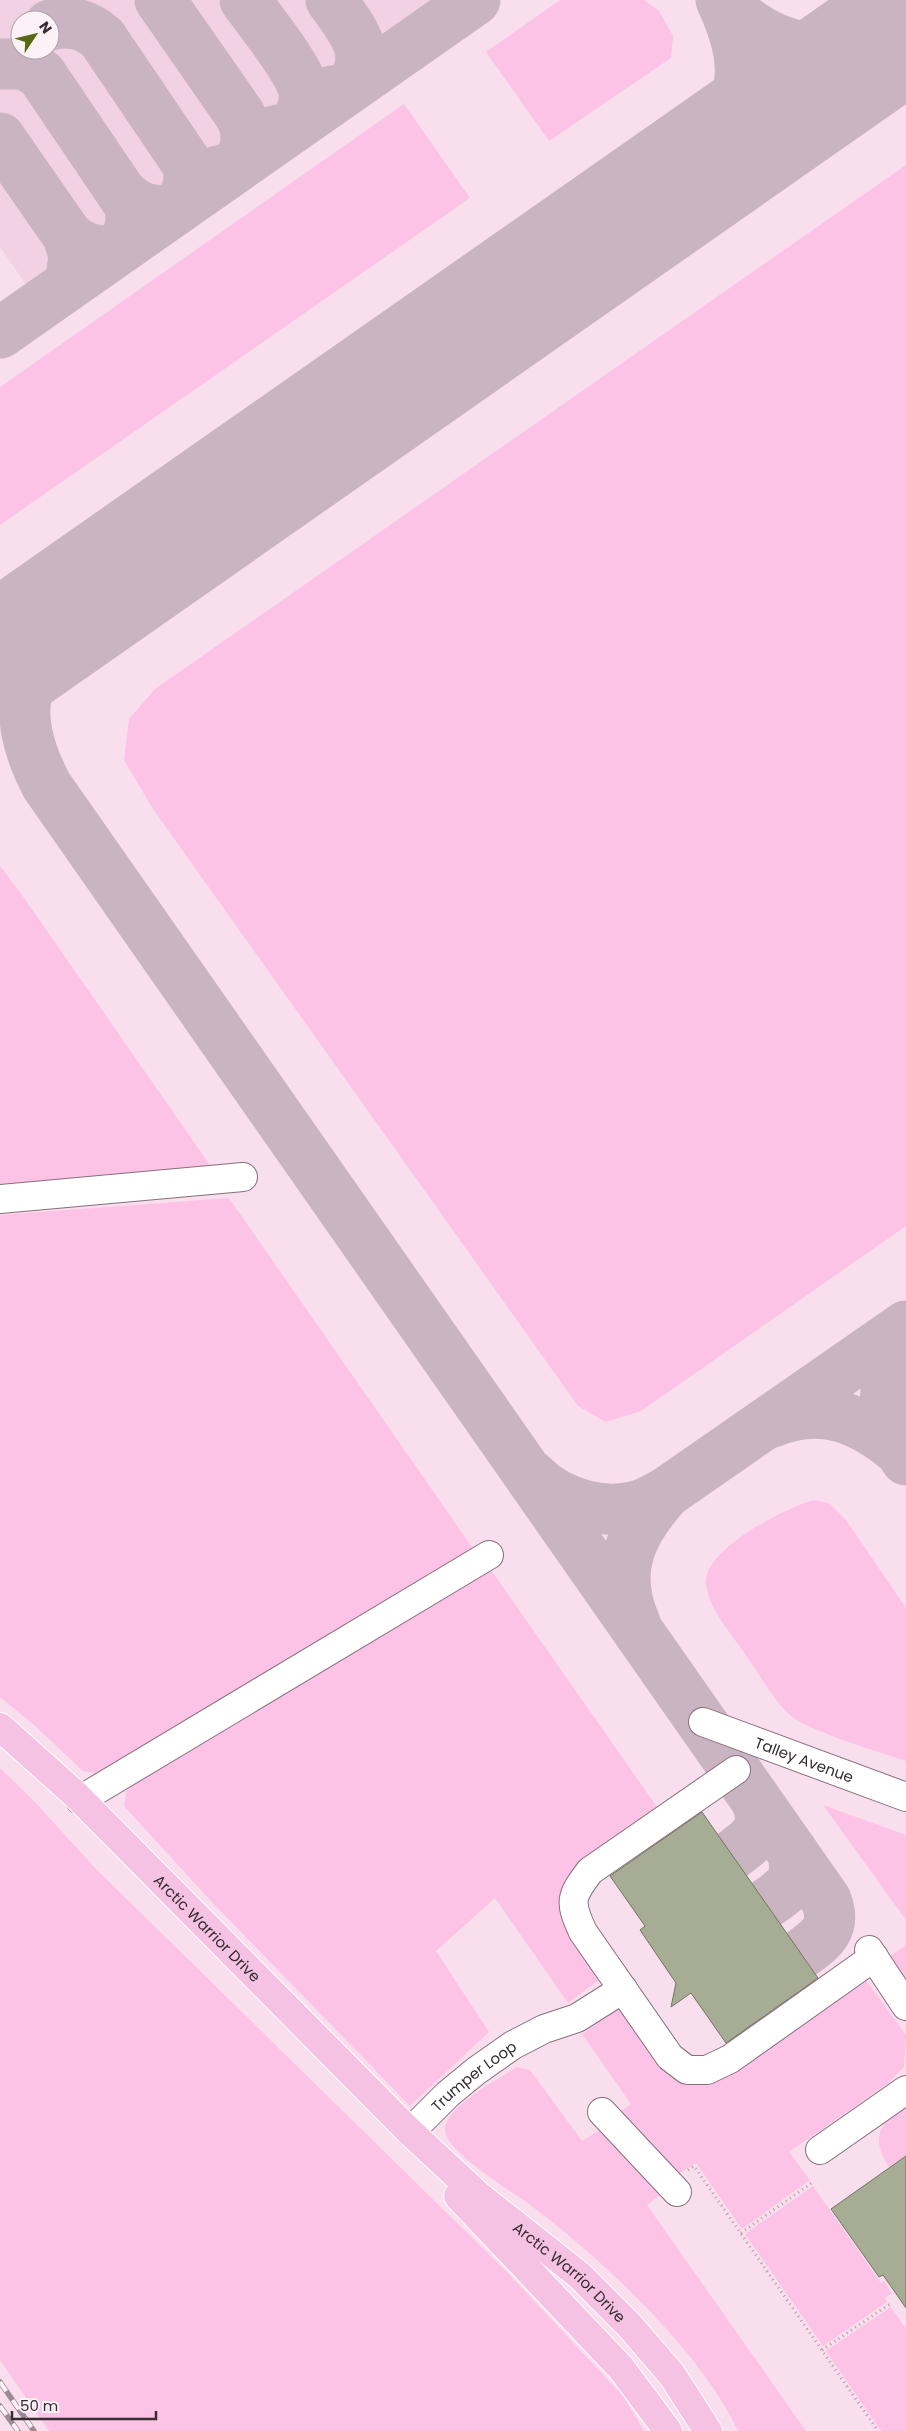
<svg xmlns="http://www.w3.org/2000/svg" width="906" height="2431" font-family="Poppins,sans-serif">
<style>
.built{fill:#f2d1e5;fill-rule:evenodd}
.green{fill:#fdc3e7}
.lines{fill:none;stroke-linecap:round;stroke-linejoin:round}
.taxiway{stroke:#cab4c1;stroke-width:51}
.runway{stroke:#cab4c1;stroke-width:130}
.building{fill:#a6ad94;stroke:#707760}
.minor-casing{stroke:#866e7c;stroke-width:30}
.major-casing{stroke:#fff;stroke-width:30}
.path{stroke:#b19ca8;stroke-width:3;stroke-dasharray:1 4;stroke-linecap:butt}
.minor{stroke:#fff;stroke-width:28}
.major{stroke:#f5c2e3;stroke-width:28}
.rail-casing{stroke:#9c8994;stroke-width:5.5}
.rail{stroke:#fcf1f7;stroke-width:4;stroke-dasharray:11;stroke-linecap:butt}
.labels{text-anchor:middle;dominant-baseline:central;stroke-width:4;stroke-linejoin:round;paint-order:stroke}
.street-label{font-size:15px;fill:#352b31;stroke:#fcf1f7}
</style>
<rect width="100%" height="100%" fill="#f9deee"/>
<!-- built -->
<path class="built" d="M0 0H450L32 293 0 247ZM20 20H50V50H20Z"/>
<!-- green -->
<g class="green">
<path d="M560 0H644L659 11 673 36 671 58 549 141 486 52Z"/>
<path d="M404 104 470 198 0 525V387Z"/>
<path d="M906 165V1226L641 1411 606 1422 578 1406 153 809 124 760 129 719 155 689Z"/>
<path d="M0 866 22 895 212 1168 0 1188Z"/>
<path d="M229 1198 474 1550 115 1764 95 1773 83 1771 34 1725 0 1697V1215Z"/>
<path d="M813 1500 829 1503 846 1520 906 1608V1761C881 1752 807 1731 790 1715 772 1699 759 1673 745 1654 731 1633 711 1612 706 1586 700 1550 786 1508 813 1500Z"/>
<path d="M491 1570 657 1807 577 1866 563 1888 560 1912 569 1936 599 1980 568 2003 495 1898 436 1951 489 2032 410 2106 210 1900 124 1806 127 1790 137 1779Z"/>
<path d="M0 1768 33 1800 96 1869 505 2270 624 2397 644 2431H49L0 2360Z"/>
<path d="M823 1805 906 1835V1920Z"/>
<path d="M906 1945V1989L885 1960Z"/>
<path d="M865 1979 906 2035 904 2067 887 2084 789 2152 810 2180 742 2229 696 2163 675 2176 617 2114 631 2104 582 2034 620 2007 675 2076Z"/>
<path d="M517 2067 530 2070 582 2141 600 2130 660 2195 647 2205 806 2431H738C702 2352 599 2256 529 2204 511 2191 445 2151 445 2130 444 2107 499 2079 517 2067Z"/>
<path d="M906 2104V2156L889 2167C870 2138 879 2123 906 2104Z"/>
<path d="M813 2186 881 2283 884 2281 892 2293 885 2298 887 2302 823 2346 745 2234Z"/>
<path d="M891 2307 906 2329V2431H881L826 2351Z"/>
</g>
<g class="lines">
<!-- taxiway -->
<g class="taxiway">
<path d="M160 0 240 115C250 133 247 150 236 167L218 171"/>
<path d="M245 0C260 21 299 68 304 91 306 105 300 117 293 127L274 131"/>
<path d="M331 0C351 28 376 54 349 88L332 91"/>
<path d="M722 0C780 60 835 58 906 23"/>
<path d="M50 25C70 20 86 24 102 38L188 165C191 182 187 194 177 208 157 213 142 211 126 197"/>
<path d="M0 64H25L41 74 129 204C134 220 130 234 121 248 99 253 86 251 68 236"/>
<path d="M0 138 68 236 74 256 72 270"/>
<path d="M688 178C739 115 758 78 721 0"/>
<path d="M0 333 475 0"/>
<path d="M82 602C26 663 5 707 47 786L826 1900C837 1928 822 1939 801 1954"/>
<path d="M0 623C31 624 58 612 84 598"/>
<path d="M906 1333C877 1369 881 1424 906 1460"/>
<path d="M770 1423C820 1401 861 1418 900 1451"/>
<path d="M532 1476C559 1504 609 1518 646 1503 653 1500 660 1496 667 1492"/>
<path d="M635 1623C612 1570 631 1531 667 1492L906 1326"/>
<path d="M732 1855C754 1839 768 1829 756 1800"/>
<path d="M766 1904C789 1888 800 1881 792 1851"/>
</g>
<!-- runway -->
<path class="runway" d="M0 659 906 25"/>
</g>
<!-- building -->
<g class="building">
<path d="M702 1812 818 1978 726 2043 691 1993 671 2007 676 1983 640 1930 645 1926 610 1876Z"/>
<path d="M906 2156V2308L883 2275 879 2277 831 2209Z"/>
</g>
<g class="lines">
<defs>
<g id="minor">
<path d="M0 1199 243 1177"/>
<path id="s1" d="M703 1722 906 1797"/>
<path d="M736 1770 590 1871C570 1897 569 1902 583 1932L670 2057 687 2070H707L730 2059 874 1957"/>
<path d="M80 1800 489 1555"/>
<path d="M869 1950 906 2006"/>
<path d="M602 2112 677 2192"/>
<path id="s2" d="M410 2132 448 2094 476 2071 513 2045 544 2029 577 2018 623 1989"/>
<path d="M820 2150 906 2090"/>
</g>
<g id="major">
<path id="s3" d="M0 1727 76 1795 410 2132 479 2196 579 2275 629 2325 672 2375 708 2431"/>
<path d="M458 2196 621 2368 668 2431"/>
</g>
</defs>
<!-- minor casing -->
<use href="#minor" class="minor-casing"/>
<!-- major casing -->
<use href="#major" class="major-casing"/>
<!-- path -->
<g class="path">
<path d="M688 2170 694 2166 878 2431"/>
<path d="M741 2233 813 2182"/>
<path d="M822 2350 890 2304"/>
</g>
<!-- minor -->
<use href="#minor" class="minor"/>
<!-- major -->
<use href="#major" class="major"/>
<defs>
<g id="rail">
<path d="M0 2382 34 2431"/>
<path d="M0 2406 18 2431"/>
</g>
</defs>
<!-- rail casing -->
<use href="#rail" class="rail-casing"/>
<!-- rail -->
<use href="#rail" class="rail"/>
</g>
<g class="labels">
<!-- street labels -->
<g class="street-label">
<text stroke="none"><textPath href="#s1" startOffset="108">Talley Avenue</textPath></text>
<text stroke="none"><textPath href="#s3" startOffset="289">Arctic Warrior Drive</textPath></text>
<text stroke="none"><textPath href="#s2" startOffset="85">Trumper Loop</textPath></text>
<text stroke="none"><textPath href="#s3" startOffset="789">Arctic Warrior Drive</textPath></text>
</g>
</g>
<!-- north arrow -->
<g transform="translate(35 35) rotate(55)"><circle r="24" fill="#fcf1f7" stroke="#aca2a8"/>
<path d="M0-4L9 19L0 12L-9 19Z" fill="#586913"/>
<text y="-8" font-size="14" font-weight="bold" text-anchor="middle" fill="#352b31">N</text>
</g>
<!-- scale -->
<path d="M12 2411v8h144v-8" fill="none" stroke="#352b31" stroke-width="2.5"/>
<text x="20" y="2411" font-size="15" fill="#352b31" stroke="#fcf1f7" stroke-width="4" paint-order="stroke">50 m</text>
</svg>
